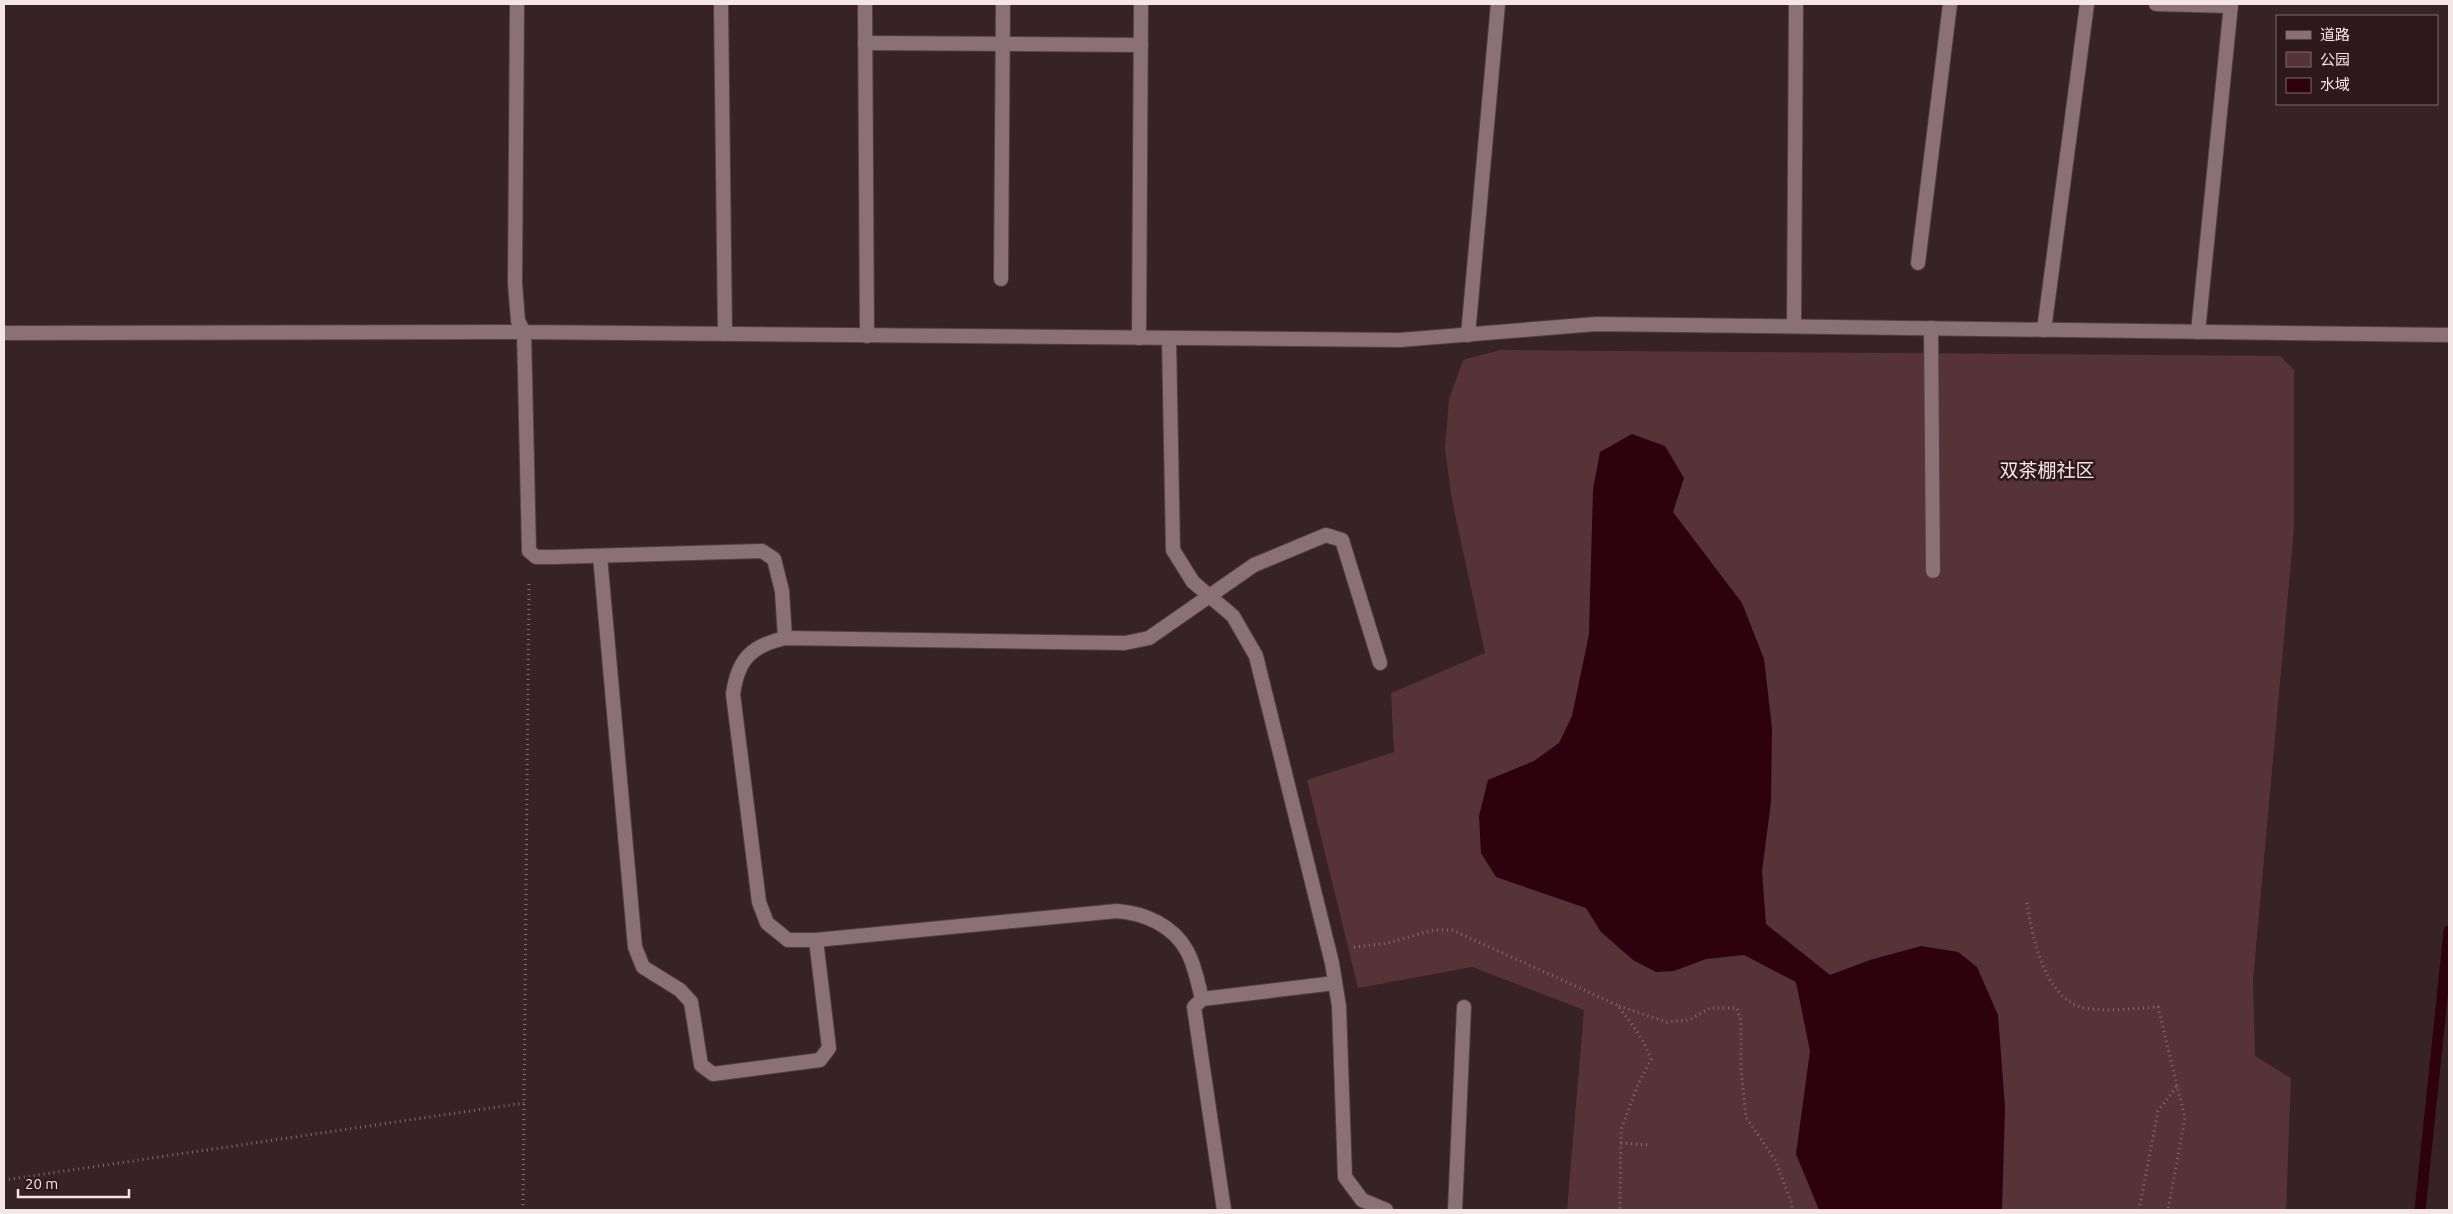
<svg xmlns="http://www.w3.org/2000/svg" width="2453" height="1214" font-family="Ubuntu,'Noto Sans SC',sans-serif">
<style>
.green{fill:#553339}
.water{fill:#2d010d}
.lines{fill:none;stroke-linecap:round;stroke-linejoin:round}
.stream{stroke:#2d010d;stroke-width:11}
.minor-casing{stroke:#513f43;stroke-width:16}
.path{stroke:#826f73;stroke-width:3;stroke-dasharray:1 4;stroke-linecap:butt}
.minor{stroke:#8a7175;stroke-width:14}
.labels{text-anchor:middle;dominant-baseline:central;stroke-width:5;stroke-linejoin:round;paint-order:stroke}
.quarter-label{font-size:19px;fill:#f4e5e7;stroke:#2d191c}
</style>
<rect width="100%" height="100%" fill="#372226"/>
<!-- green -->
<path class="green" d="M1500 350 2280 356 2294 370V528L2253 980 2255 1056 2291 1078 2286 1210H1567L1584 1010 1472 967 1358 988 1307 780 1394 752 1391 693 1485 653 1452 500 1445 449 1449 399 1463 360Z"/>
<!-- water -->
<path class="water" d="M1632 434 1665 446 1684 478 1673 512 1742 603 1764 659 1772 728 1771 802 1762 871 1766 924 1830 975 1870 960 1921 946 1958 952 1977 967 1998 1015 2005 1107 2002 1210H1819L1796 1154 1810 1051 1796 982 1744 955 1706 959 1674 971 1656 972 1633 960 1601 932 1586 908 1496 877 1481 853 1479 816 1488 780 1534 761 1559 743 1572 716 1589 634 1593 489 1600 452Z"/>
<g class="lines">
<!-- stream -->
<path class="stream" d="M2420 1210 2449 931"/>
<defs>
<g id="minor">
<path d="M517 4 515 283 518 321 524 332 1400 340 1596 324 2449 335"/>
<path d="M721 4 725 334"/>
<path d="M865 4 867 336"/>
<path d="M2156 4 2231 6"/>
<path d="M865 43 1141 45"/>
<path d="M1918 263 1950 4"/>
<path d="M1001 279 1003 4"/>
<path d="M1794 326 1796 4"/>
<path d="M1931 328 1933 571"/>
<path d="M2044 330 2087 4"/>
<path d="M2198 332 2231 4"/>
<path d="M4 333 524 332 529 551 536 557H553L762 551 774 559 782 591 785 638"/>
<path d="M1468 335 1498 4"/>
<path d="M1139 338 1141 4"/>
<path d="M1169 339 1173 550 1193 582 1233 616 1256 656 1332 963 1339 1006 1345 1177 1362 1200 1386 1210"/>
<path d="M600 556 635 947 643 967 680 990 691 1002 701 1065 713 1074 820 1060 829 1048 816 940"/>
<path d="M1202 999C1198 984 1195 965 1187 951 1173 925 1144 913 1117 911L816 940H788L767 923 759 902 733 694C738 659 751 646 785 638L1125 643 1149 638 1254 565 1326 535 1342 540 1380 663"/>
<path d="M1224 1210 1194 1007 1202 999 1335 983"/>
<path d="M1455 1210 1464 1007"/>
</g>
</defs>
<!-- minor casing -->
<use href="#minor" class="minor-casing"/>
<!-- path -->
<g class="path">
<path d="M2027 903C2032 936 2044 996 2081 1007 2098 1013 2139 1008 2158 1007L2185 1118 2168 1210"/>
<path d="M1354 947 1388 943 1433 930H1452L1617 1005C1631 1022 1643 1038 1651 1059L1637 1087 1621 1130 1620 1210"/>
<path d="M1619 1006 1667 1022 1689 1020 1710 1008H1737L1741 1022V1069L1746 1117 1775 1160 1792 1204V1210"/>
<path d="M1621 1143 1651 1145"/>
<path d="M4 1180 524 1103"/>
<path d="M523 1210 529 581"/>
<path d="M2139 1210 2158 1111 2177 1086"/>
</g>
<!-- minor -->
<use href="#minor" class="minor"/>
</g>
<g class="labels">
<!-- quarter labels -->
<g class="quarter-label">
<text x="2047" y="470">双茶棚社区</text>
</g>
</g>
<!-- border -->
<rect width="2453" height="1214" fill="none" stroke="#f4e5e7" stroke-width="10"/>
<!-- legend -->
<rect x="2276" y="15" width="162" height="90" fill="#2d191c" stroke="#7d6b6d"/>
<rect x="2286" y="31" width="25" height="8" fill="#8a7175" stroke="#7d6b6d"/>
<text x="2320" y="40" font-size="15" fill="#f4e5e7">道路</text>
<rect x="2286" y="52" width="25" height="15" fill="#553339" stroke="#7d6b6d"/>
<text x="2320" y="65" font-size="15" fill="#f4e5e7">公园</text>
<rect x="2286" y="78" width="25" height="15" fill="#2d010d" stroke="#7d6b6d"/>
<text x="2320" y="90" font-size="15" fill="#f4e5e7">水域</text>
<!-- scale -->
<path d="M18 1189v8h111v-8" fill="none" stroke="#f4e5e7" stroke-width="2.5"/>
<text x="25" y="1189" font-size="15" fill="#f4e5e7" stroke="#2d191c" stroke-width="4" paint-order="stroke">20 m</text>
</svg>
